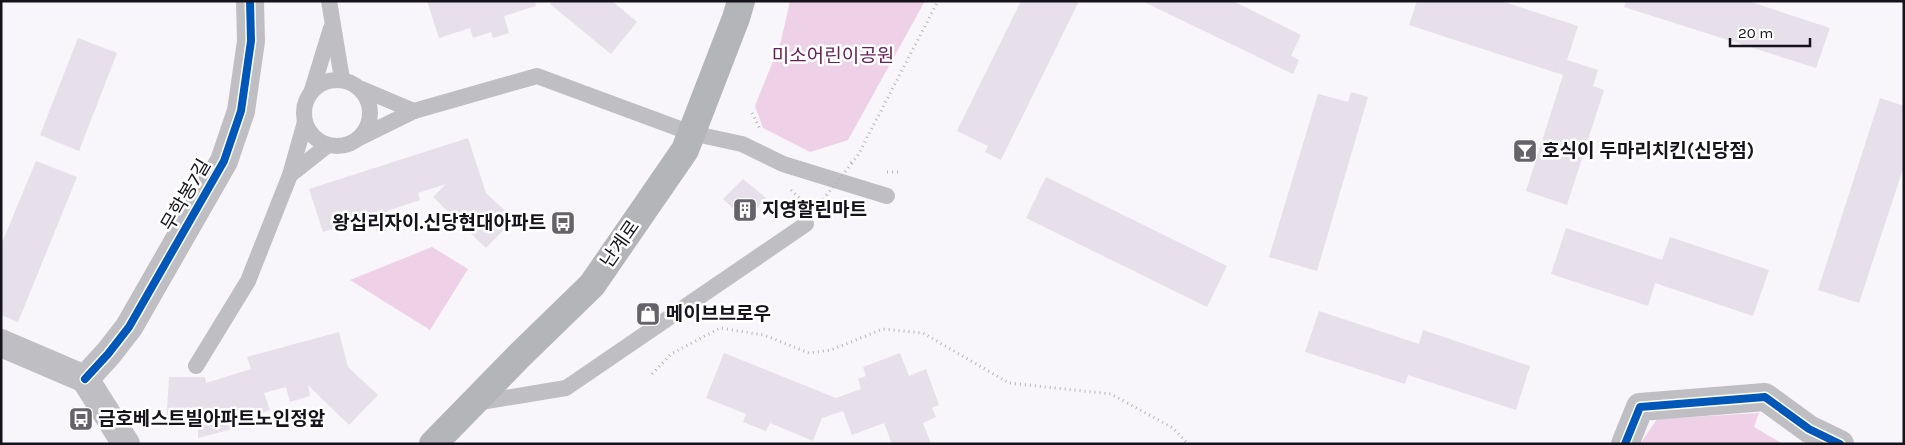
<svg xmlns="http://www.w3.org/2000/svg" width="1905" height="445" font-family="Karla,'Noto Sans KR',sans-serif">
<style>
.green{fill:#eed1e6}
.building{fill:#e7dfe9}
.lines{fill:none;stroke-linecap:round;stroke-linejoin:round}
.path{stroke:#b5b5b9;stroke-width:3;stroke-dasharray:1 4;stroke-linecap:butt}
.lane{stroke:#bfbfc3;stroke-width:16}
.street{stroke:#bfbfc3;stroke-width:28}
.secondary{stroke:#b4b5b9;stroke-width:28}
.path-bridge{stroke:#b5b5b9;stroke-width:3;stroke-dasharray:1 4;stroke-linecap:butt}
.cycleway-casing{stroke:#fff;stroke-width:11}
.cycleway{stroke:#0057b8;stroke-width:8}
.labels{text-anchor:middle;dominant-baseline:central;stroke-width:5;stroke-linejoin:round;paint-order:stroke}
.park-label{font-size:19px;fill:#672056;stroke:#fff}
.poi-label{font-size:19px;font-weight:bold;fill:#16131d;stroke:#fff;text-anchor:start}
.street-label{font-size:19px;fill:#16131d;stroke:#fff}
</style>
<rect width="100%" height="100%" fill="#f8f6fa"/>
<!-- green -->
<g class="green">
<path d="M790 1H925L848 140 810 152 763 128 755 106 781 41Z"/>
<path d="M432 247 468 269 430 330 350 280Z"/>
<path d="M1759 413 1754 427 1783 444H1640L1657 419Z"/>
</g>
<!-- building -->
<g class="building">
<path d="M427 1H535L536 6 504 16 509 33 493 38 491 32 473 38 470 28 439 38Z"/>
<path d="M553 1H612L637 22 611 54 550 4Z"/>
<path d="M1021 1H1079L1001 160 985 152 988 146 957 131Z"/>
<path d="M1142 1H1233L1301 35 1291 56 1299 60 1293 74Z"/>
<path d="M1417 1H1501L1578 26 1567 60 1598 70 1593 86 1604 90 1567 205 1526 191 1563 75 1409 25Z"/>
<path d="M1626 1H1748L1830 28 1816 68 1624 7Z"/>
<path d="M78 38 117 53 79 151 40 135Z"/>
<path d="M1351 92 1368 97 1317 271 1269 257 1318 94 1348 102Z"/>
<path d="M1880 98 1904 106V166L1859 303 1818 290Z"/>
<path d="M468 138 486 193 514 219 486 248 433 197 446 184 418 193 420 200 387 211 393 228 377 232 375 226 357 232 354 222 323 232 309 189Z"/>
<path d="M36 161 77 177 18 322 1 315V245Z"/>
<path d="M1046 177 1227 266 1207 307 1026 218Z"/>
<path d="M743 179 766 198 746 221 723 199Z"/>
<path d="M1566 228 1662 260 1670 237 1769 270 1753 316 1655 283 1648 306 1551 274Z"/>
<path d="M1319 311 1419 344 1423 330 1530 366 1516 410 1408 375 1405 384 1305 352Z"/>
<path d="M339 332 348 367 378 395 349 425 308 385 310 396 290 402 286 387 264 393 270 410 236 421V428L198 438V428L166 427 169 377H205L206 383 251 369 247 357Z"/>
<path d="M724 353 836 398 861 389 858 379 866 376 863 367 900 353 909 376 926 369 939 405 932 408 936 417 923 423 931 444H892L884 423 852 435 843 411 822 418 813 441 770 423 766 431 743 422 746 414 706 398Z"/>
</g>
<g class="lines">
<!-- path -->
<g class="path">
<path d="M752 113 760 129"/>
<path d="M851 163 857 157 938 1"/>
<path d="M887 172H899"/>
<path d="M791 190 805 203"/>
<path d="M652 374 671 354 720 328 764 335 809 353 831 350 883 329 923 333 1009 383 1111 394 1173 428 1188 444"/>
</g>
<!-- lane -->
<g class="lane">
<path d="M329 1 342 79"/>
<circle cx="337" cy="113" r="33"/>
<path d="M362 89 414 111"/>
<path d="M312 90 331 28"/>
<path d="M359 138 414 111 537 76 691 133 742 144 783 164 887 196"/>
<path d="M290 175 328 145"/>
<path d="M196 366 248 281 290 175 305 122"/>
<path d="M475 403 566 388 806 224"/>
</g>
<!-- street -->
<g class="street">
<path d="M1 343 85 379"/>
<path d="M85 379 108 354 129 327 224 161 241 111 251 41 250 1"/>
<path d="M85 379 126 444"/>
<path d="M1625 444 1640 407 1765 397 1809 429 1840 444"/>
</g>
<!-- secondary -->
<path class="secondary" d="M433 444 520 355 592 285 685 150 736 18 741 1"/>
<!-- path-bridge -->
<path class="path-bridge" d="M814 211 852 163"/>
<defs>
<g id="cycleway">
<path d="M85 379 108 354 129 327 224 161 241 111 251 41 250 1"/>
<path d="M1625 444 1640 407 1765 397 1809 429 1840 444"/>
</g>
</defs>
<!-- cycleway casing -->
<use href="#cycleway" class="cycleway-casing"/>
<!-- cycleway -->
<use href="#cycleway" class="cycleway"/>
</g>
<!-- icons -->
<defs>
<symbol id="bar-square" viewBox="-11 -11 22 22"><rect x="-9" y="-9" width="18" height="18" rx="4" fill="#65626a" stroke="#fff"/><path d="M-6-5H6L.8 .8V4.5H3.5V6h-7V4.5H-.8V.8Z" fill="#fff"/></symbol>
<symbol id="building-square" viewBox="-11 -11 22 22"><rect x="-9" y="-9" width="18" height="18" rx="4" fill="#65626a" stroke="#fff"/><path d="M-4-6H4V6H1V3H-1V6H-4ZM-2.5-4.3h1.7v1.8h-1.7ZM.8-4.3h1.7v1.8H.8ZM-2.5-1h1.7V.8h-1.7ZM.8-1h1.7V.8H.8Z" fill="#fff"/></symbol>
<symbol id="bus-square" viewBox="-11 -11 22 22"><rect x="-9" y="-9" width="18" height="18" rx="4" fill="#65626a" stroke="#fff"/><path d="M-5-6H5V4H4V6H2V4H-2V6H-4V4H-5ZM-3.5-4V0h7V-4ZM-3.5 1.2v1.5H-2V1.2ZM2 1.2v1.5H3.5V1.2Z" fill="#fff"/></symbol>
<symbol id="shop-square" viewBox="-11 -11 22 22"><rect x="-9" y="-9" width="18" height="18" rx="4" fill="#65626a" stroke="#fff"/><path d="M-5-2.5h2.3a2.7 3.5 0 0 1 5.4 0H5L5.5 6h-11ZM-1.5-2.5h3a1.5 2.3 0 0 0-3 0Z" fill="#fff"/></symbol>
</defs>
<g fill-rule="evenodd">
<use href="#bar-square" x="1511" y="137" width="28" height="28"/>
<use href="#building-square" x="731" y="196" width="28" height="28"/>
<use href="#bus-square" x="549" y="209" width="28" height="28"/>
<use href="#shop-square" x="634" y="300" width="28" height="28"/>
<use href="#bus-square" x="67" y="405" width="28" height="28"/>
</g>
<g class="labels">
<!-- park labels -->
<g class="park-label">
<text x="833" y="56">미소어린이공원</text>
</g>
<!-- poi labels -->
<g class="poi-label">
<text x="1542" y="151">호식이 두마리치킨(신당점)</text>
<text x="762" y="210">지영할린마트</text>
<text x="546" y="223" text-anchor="end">왕십리자이.신당현대아파트</text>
<text x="666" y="314">메이브브로우</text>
<text x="98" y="419">금호베스트빌아파트노인정앞</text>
</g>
<!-- street labels -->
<g class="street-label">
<text transform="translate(186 195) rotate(-60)">무학봉7길</text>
<text transform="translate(620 244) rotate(-55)">난계로</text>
</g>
</g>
<!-- border -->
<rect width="1905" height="445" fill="none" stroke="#16131d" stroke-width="5"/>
<!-- scale -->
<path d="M1730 38v8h80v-8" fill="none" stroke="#16131d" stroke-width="2.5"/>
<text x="1738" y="38" font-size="15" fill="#16131d" stroke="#ffffff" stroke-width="4" paint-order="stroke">20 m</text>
</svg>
